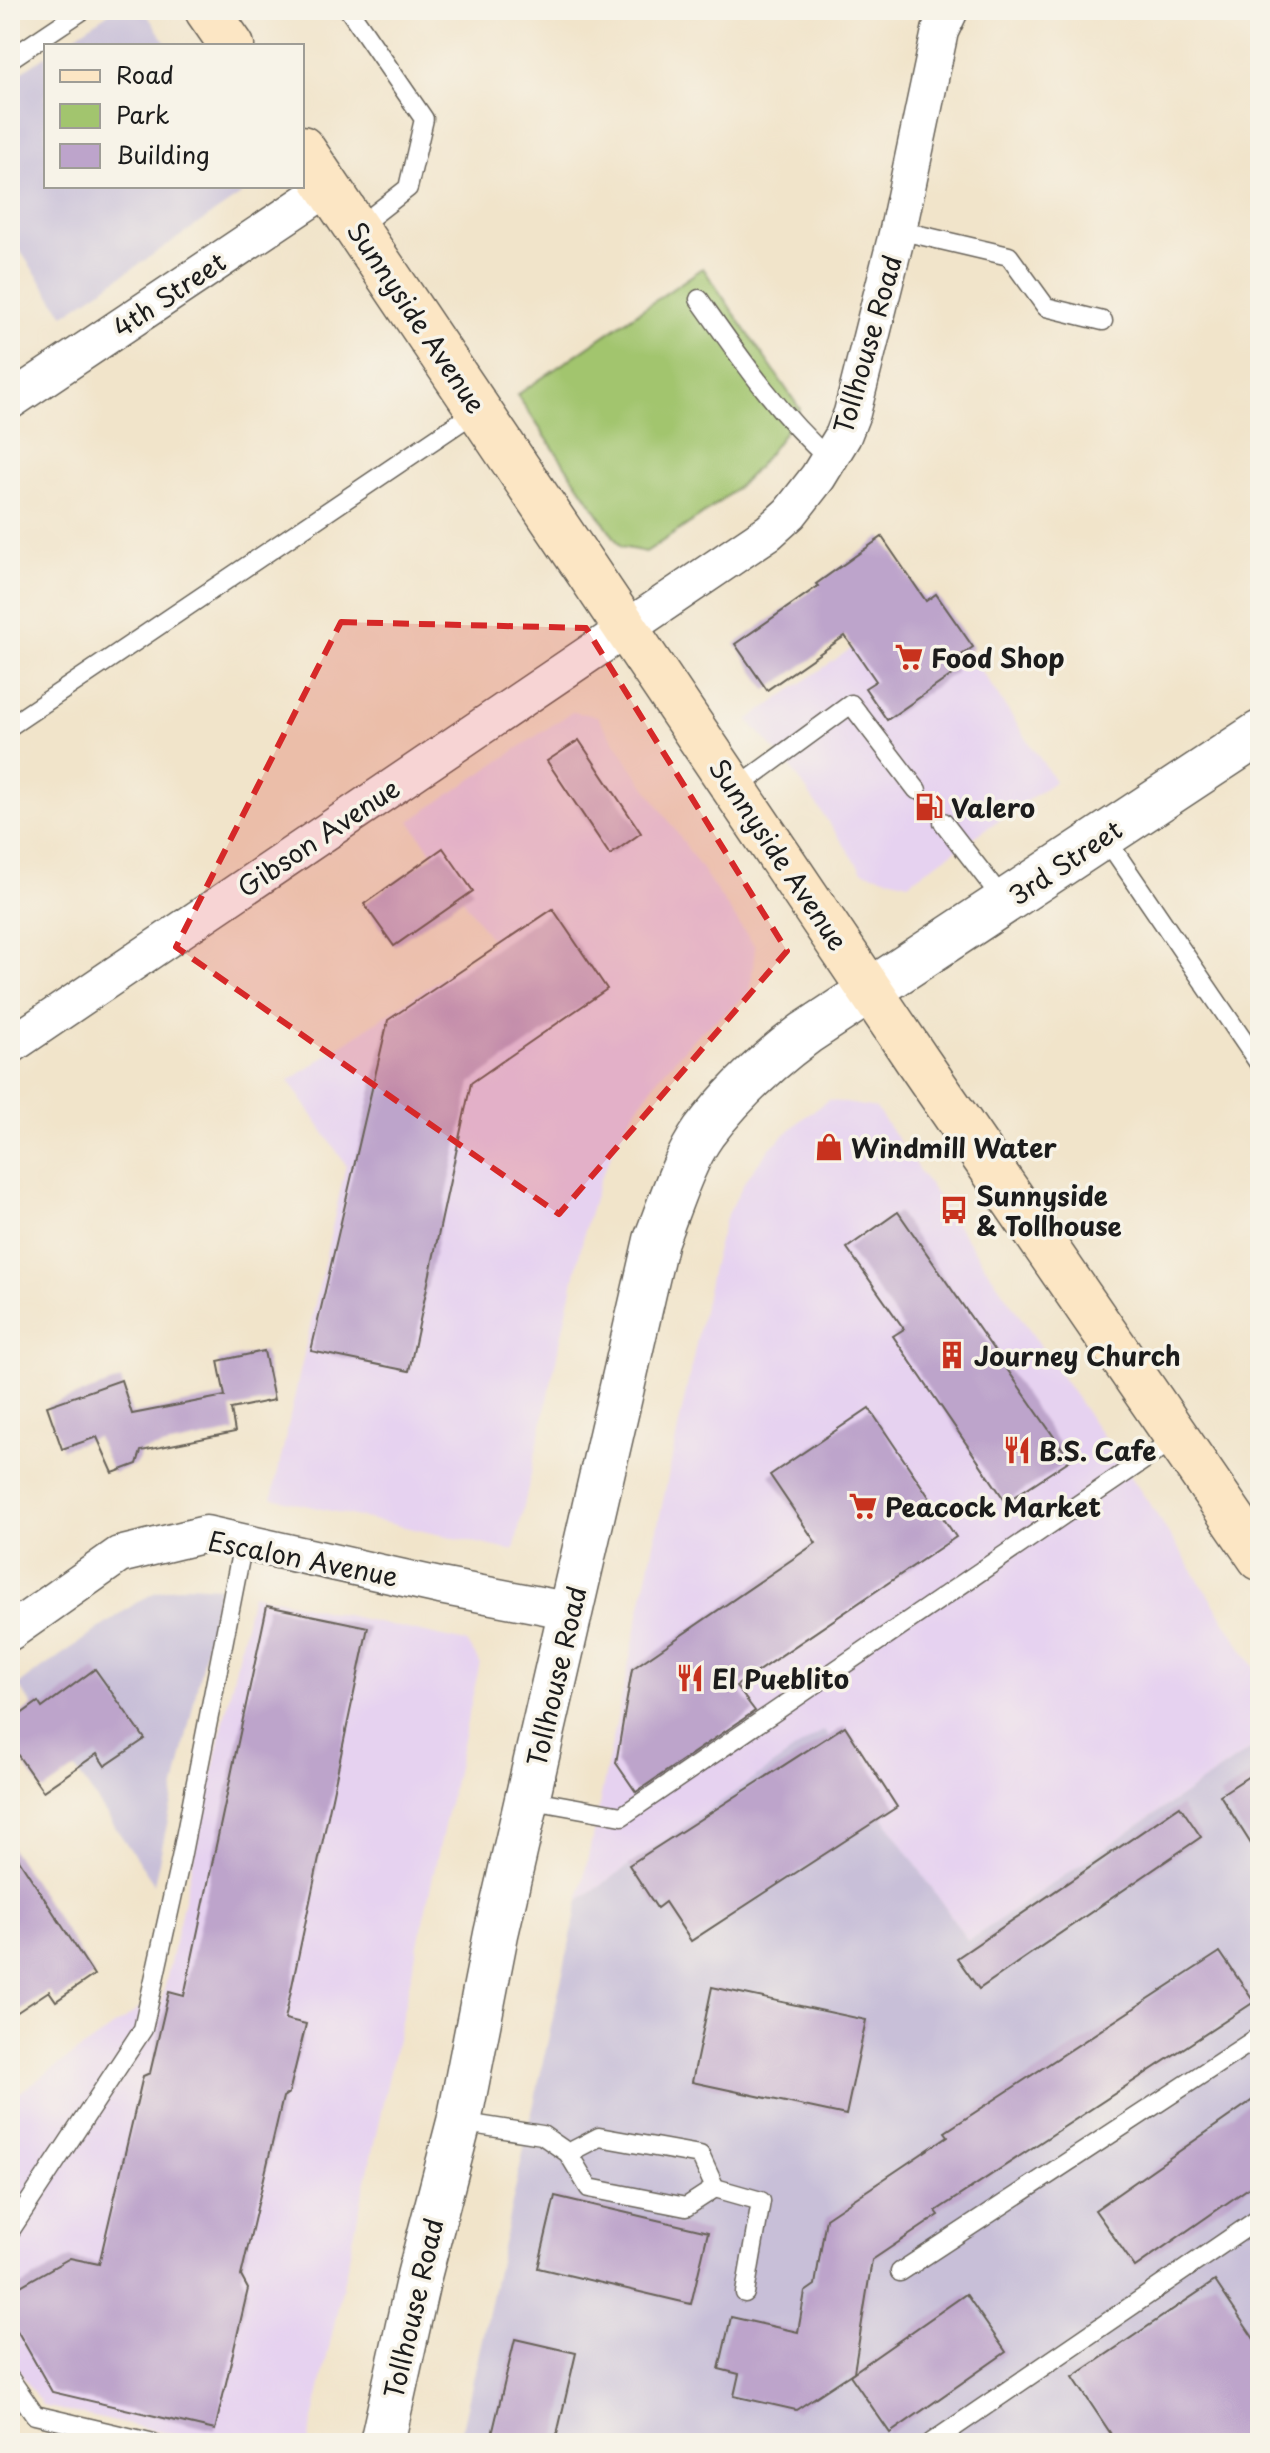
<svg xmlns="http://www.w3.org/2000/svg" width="1270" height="2453" font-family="'Playpen Sans',sans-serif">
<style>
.built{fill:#e6d2f0}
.industrial{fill:#c8bfd8}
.green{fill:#a2c56e;stroke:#5f7045;stroke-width:2}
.building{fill:#bda4cb}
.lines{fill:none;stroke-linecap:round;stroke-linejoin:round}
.service-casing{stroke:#676259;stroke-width:21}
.minor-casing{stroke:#676259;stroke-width:39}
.tertiary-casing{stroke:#676259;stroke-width:47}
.secondary-casing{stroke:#676259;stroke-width:47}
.service{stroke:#fff;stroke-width:18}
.minor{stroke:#fff;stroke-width:36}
.tertiary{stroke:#fff;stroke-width:44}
.secondary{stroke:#fce6c4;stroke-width:44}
.marked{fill:#d62828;fill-opacity:0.2;stroke:#d62828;stroke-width:6;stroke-dasharray:16 10;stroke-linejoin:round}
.labels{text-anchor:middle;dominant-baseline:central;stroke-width:7;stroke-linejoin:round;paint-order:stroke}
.street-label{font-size:26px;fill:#1c1c1c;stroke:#f7f3e8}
.poi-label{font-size:26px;font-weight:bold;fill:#1c1c1c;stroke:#f7f3e8;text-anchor:start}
</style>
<rect width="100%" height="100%" fill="#f7f3e8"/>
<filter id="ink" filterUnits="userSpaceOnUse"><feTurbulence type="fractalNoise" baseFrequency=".0125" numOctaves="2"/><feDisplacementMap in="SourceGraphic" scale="16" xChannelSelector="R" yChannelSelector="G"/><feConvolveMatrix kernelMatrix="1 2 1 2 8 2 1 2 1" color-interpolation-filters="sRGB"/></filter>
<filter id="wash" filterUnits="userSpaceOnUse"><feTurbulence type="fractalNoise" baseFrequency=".006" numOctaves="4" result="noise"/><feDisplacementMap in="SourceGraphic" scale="32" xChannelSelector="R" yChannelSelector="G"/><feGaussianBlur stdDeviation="1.8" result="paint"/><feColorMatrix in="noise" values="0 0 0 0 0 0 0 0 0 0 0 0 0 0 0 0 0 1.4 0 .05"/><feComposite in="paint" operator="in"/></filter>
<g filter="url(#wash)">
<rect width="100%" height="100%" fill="#f1e4ca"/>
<!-- built -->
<g class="built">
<path d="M930 594 1055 781 908 883 862 871 792 769 748 720Z"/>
<path d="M572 712 597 716 755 947 750 993 697 1035 658 1078 625 1126 600 1179 586 1225 514 1551 272 1498 346 1165 289 1081 493 943 410 821Z"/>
<path d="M828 1100 876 1108 1153 1509 1260 1676V1743L968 1941 824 1731 579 1900 713 1263 725 1220 745 1181 771 1147 803 1118Z"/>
<path d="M252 1594 466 1642 480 1663 308 2443H212L43 2406 10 2357V2099L153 1999 160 2008Z"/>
</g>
<!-- industrial -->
<g class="industrial">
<path d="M113 10H144L168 46H60Z"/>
<path d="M46 55V186H242L241 195 64 315 10 236V80Z"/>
<path d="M187 1585 219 1587 154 1884 18 1685 136 1603 154 1593Z"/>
<path d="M824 1730 968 1941 1260 1743V2443H459L579 1900Z"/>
</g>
<!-- green -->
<path class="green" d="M703 268 800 409C785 432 770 454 751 474 721 505 682 528 646 552L621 547 517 395Z"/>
<g id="blocks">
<!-- building -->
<g class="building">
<path d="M882 537 926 601 936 594 973 647 950 663 956 672 887 720 865 688 876 681 845 636 767 690 735 644 818 586 816 584Z"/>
<path d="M579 740 641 833 610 855 547 761Z"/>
<path d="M443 848 473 891 394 946 364 904Z"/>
<path d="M553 909 607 989 471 1083 409 1371 311 1351 388 1020Z"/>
<path d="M898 1212 1070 1460 1006 1502 893 1336 904 1329 847 1248Z"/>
<path d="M264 1351 274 1400 231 1409 235 1432 141 1451 137 1464 113 1473 97 1437 62 1449 47 1406 121 1380 132 1414 225 1396 218 1361Z"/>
<path d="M869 1408 956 1537 736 1686 755 1711 636 1792 616 1763 632 1669 816 1543 770 1475Z"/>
<path d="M267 1606 368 1627 285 2019 306 2024 289 2093 283 2097 241 2276 248 2289 215 2430 52 2392 10 2318 17 2288 70 2258 99 2264 143 2076 150 2073 169 1992 184 1996Z"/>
<path d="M95 1669 145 1739 105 1766 97 1754 43 1791 10 1744V1722L38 1702 42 1708Z"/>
<path d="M845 1726 897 1807 691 1941 665 1902 657 1908 629 1865Z"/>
<path d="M1260 1769V1858L1220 1795Z"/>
<path d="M1180 1806 1201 1837 979 1989 957 1958Z"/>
<path d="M10 1846 94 1975 56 2001 49 1991 10 2017Z"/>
<path d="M1220 1952 1254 2002 936 2211 939 2215 872 2260 854 2372 796 2410 734 2396 739 2374 719 2369 731 2317 798 2332 805 2292 815 2285 826 2218 948 2136 945 2132Z"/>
<path d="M712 1987 866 2020 846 2115 692 2082Z"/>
<path d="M1260 2095V2180L1135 2267 1095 2210Z"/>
<path d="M555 2196 708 2232 691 2304 538 2268Z"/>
<path d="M1215 2281 1260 2348V2443H1117L1073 2377Z"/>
<path d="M966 2294 1006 2352 890 2433 850 2375Z"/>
<path d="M515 2339 576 2353 555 2443H490Z"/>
</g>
</g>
</g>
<g filter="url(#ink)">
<use href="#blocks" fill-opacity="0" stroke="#676259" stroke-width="2"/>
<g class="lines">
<defs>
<g id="service">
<path d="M349 10 424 119 408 188 357 228"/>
<path d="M10 59 83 10"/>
<path d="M898 230 1009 256 1046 307 1103 321"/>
<path d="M699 299C739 356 778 414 830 460"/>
<path d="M10 726 478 410"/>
<path d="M735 789 851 704 917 790"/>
<path d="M943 822 1005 902"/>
<path d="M1104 836 1260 1065"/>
<path d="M527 1799 622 1816 1176 1438"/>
<path d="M459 2122 542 2135 568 2153 589 2188 686 2207 715 2188 761 2201 745 2293"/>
<path d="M568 2153 599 2137 700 2155 715 2188"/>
<path d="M10 2231 143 2029 181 1858 243 1543"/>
<path d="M900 2272 1260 2036"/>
<path d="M10 2379 35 2415 154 2443"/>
<path d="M931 2443 1260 2218"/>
</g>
<g id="minor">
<path d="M10 401 329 187"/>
<path d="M10 1046 769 532 790 513 818 477 843 436 852 413 898 230 940 31 950 10"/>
<path d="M10 1632 119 1555 206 1534 440 1586 571 1611"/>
</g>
<path id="tertiary" d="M382 2443 419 2276 459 2122 496 1934 656 1240C670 1205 682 1163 704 1132 732 1095 769 1060 806 1033L1260 733"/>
<g id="secondary">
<path d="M207 10 232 46"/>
<path d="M302 148 917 1060 1260 1558"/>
</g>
</defs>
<!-- service casing -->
<use href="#service" class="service-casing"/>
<!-- minor casing -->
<use href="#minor" class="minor-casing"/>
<!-- tertiary casing -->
<use href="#tertiary" class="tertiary-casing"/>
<!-- secondary casing -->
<use href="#secondary" class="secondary-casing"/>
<!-- service -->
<use href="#service" class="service"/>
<!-- minor -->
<use href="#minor" class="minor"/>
<!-- tertiary -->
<use href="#tertiary" class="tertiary"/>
<!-- secondary -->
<use href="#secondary" class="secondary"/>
</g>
</g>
<!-- marked area -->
<path class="marked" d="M341 622 586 628 787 951 559 1214 176 947Z"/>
<!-- icons -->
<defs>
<symbol id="supermarket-bare" viewBox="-9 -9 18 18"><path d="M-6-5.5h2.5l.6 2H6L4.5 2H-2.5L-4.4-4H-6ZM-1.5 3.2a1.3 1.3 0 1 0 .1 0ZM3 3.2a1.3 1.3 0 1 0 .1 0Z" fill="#c8321e" stroke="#f7f3e8" stroke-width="2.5" paint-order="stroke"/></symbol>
<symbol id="fuel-bare" viewBox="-9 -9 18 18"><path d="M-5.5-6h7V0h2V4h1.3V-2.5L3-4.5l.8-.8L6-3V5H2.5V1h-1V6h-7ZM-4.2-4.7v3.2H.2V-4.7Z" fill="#c8321e" stroke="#f7f3e8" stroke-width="2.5" paint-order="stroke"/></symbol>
<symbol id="shop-bare" viewBox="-9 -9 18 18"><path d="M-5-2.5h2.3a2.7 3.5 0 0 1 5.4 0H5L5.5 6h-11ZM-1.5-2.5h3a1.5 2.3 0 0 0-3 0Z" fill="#c8321e" stroke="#f7f3e8" stroke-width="2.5" paint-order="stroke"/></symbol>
<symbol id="bus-bare" viewBox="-9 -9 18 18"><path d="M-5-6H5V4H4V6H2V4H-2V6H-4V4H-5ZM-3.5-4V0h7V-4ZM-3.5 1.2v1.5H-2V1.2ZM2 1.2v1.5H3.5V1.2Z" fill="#c8321e" stroke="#f7f3e8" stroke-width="2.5" paint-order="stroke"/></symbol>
<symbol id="building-bare" viewBox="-9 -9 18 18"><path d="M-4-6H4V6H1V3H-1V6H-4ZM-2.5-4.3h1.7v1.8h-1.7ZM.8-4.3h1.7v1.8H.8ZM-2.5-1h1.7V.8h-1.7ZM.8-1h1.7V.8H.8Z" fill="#c8321e" stroke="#f7f3e8" stroke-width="2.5" paint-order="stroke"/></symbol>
<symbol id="restaurant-bare" viewBox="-9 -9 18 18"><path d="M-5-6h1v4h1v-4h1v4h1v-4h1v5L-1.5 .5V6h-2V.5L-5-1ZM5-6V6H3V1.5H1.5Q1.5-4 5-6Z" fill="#c8321e" stroke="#f7f3e8" stroke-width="2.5" paint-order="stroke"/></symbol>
</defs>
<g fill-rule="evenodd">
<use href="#supermarket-bare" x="889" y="637" width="40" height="40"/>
<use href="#fuel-bare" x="909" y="787" width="40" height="40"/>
<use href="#shop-bare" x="809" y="1127" width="40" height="40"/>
<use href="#bus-bare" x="934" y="1190" width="40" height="40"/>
<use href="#building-bare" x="932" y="1335" width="40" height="40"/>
<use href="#restaurant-bare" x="997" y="1430" width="40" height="40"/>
<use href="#supermarket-bare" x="843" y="1486" width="40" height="40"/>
<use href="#restaurant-bare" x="670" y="1658" width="40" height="40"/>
</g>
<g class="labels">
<!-- street labels -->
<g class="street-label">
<text transform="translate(169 294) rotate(-34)">4th Street</text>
<text transform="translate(417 317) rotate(56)">Sunnyside Avenue</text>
<text transform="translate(867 344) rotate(-74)">Tollhouse Road</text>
<text transform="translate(318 837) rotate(-34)">Gibson Avenue</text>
<text transform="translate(779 854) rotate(56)">Sunnyside Avenue</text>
<text transform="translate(1065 862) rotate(-34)">3rd Street</text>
<text transform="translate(303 1558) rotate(11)">Escalon Avenue</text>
<text transform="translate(556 1676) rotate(-77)">Tollhouse Road</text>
<text transform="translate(413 2308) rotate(-77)">Tollhouse Road</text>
</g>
<!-- poi labels -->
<g class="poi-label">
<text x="931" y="657">Food Shop</text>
<text x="951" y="807">Valero</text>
<text x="851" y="1147">Windmill Water</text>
<text x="976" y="1195">Sunnyside<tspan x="976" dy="30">&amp; Tollhouse</tspan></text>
<text x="974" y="1355">Journey Church</text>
<text x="1039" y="1450">B.S. Cafe</text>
<text x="885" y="1506">Peacock Market</text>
<text x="712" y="1678">El Pueblito</text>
</g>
</g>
<!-- margin -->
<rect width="1270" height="2453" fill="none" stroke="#f7f3e8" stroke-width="40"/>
<!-- legend -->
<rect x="44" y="44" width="260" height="144" fill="#f7f3e8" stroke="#9f9d96" stroke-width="2"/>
<rect x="60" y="70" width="40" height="12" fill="#fce6c4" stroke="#9f9d96" stroke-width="2"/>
<text x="116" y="84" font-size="24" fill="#1c1c1c">Road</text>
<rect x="60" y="104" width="40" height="24" fill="#a2c56e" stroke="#9f9d96" stroke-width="2"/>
<text x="116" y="124" font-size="24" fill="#1c1c1c">Park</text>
<rect x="60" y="144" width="40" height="24" fill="#bda4cb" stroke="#9f9d96" stroke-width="2"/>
<text x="116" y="164" font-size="24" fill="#1c1c1c">Building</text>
</svg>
